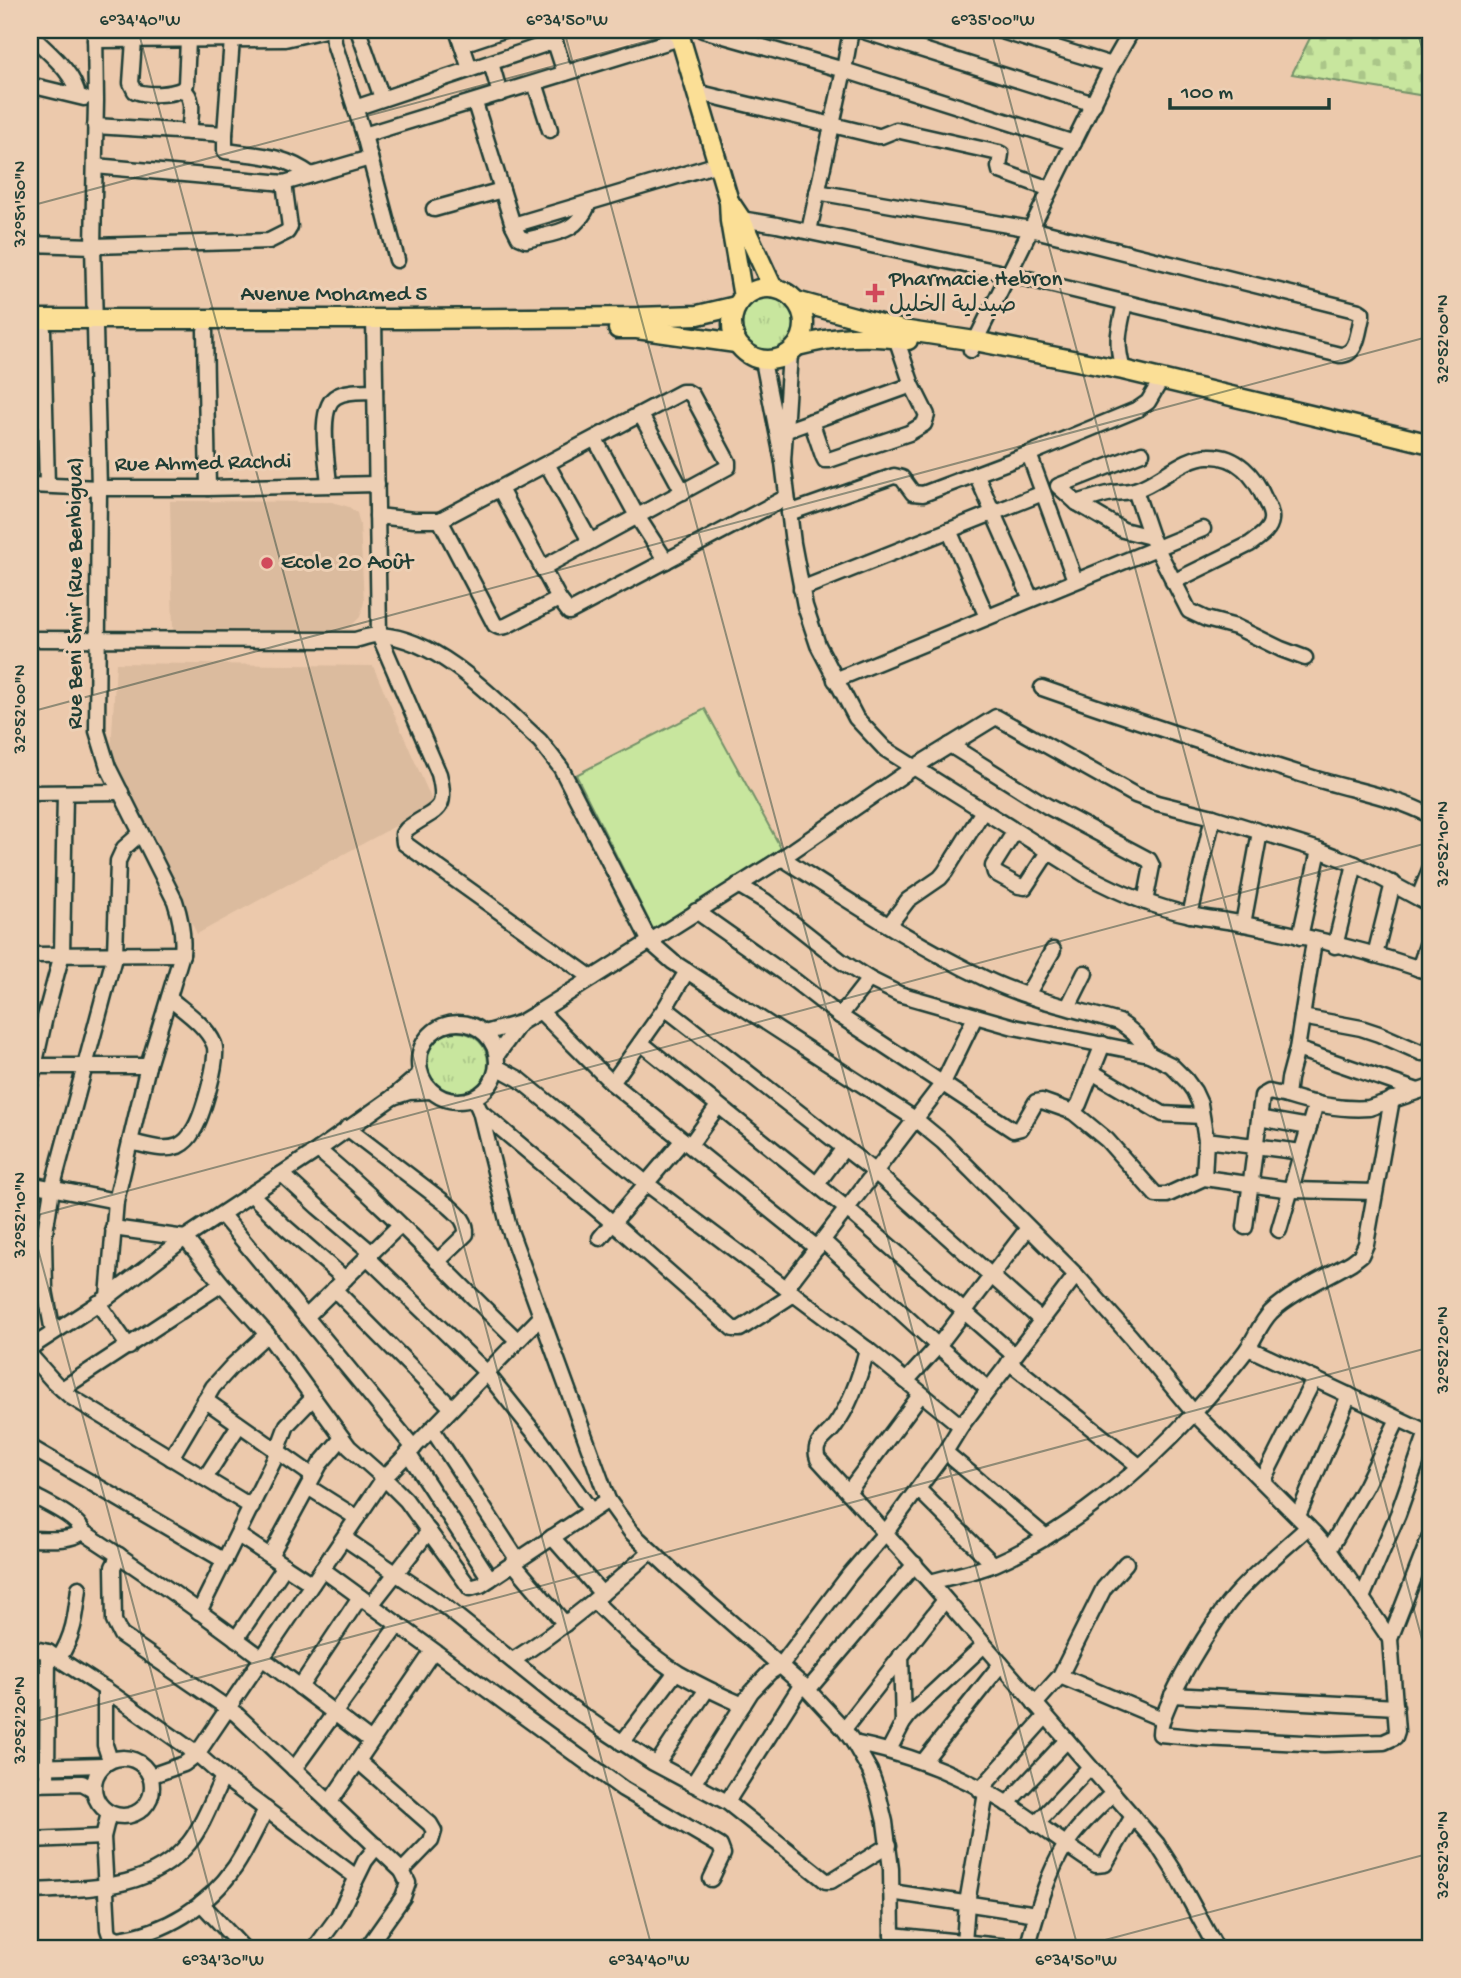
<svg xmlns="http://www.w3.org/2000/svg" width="1461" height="1978" font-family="'Gochi Hand','Playpen Sans Arabic',sans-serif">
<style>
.built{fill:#dbbb9e}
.cemetery{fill:url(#cemetery-stones);stroke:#749269;stroke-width:2}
.park{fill:url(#park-tufts);stroke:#749269;stroke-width:2}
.garden{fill:#c8e69e;stroke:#749269;stroke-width:2}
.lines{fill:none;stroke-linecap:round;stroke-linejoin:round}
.minor-casing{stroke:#1f3d34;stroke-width:19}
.major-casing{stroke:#1f3d34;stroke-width:23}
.minor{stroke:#edcfb4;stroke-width:14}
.major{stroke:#fbdf96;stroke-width:18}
.ticks{fill:none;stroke:#1f3d34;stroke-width:2;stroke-opacity:0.45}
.poi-dot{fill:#d1495b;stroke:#edcfb4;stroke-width:2.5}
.labels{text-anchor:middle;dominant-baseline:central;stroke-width:6;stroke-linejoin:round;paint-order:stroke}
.poi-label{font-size:23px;fill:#1f3d34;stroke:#edcfb4;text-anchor:start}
.street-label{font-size:23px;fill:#1f3d34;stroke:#edcfb4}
.neatline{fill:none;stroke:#1f3d34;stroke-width:2.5}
.ticks-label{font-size:18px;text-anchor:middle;fill:#1f3d34}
</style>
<defs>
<pattern id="cemetery-stones" width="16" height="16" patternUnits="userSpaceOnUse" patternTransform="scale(1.75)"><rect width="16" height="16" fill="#c8e69e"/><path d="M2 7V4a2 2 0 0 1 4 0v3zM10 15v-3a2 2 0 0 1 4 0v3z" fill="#abc689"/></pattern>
<pattern id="park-tufts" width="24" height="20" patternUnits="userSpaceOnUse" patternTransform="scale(1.75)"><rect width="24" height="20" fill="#c8e69e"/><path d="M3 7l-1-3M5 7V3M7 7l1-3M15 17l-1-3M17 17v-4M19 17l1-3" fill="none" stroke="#abc689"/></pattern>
</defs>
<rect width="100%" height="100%" fill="#ecc9ac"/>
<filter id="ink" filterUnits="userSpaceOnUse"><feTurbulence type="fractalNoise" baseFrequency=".0143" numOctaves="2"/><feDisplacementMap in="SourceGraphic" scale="14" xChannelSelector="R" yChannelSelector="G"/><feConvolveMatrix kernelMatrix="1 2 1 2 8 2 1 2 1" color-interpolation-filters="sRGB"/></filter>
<g filter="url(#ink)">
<!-- built -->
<g class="built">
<path d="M170 501 332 502 349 507 357 513 360 525 364 602 360 617 350 627 335 630 173 631Z"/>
<path d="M116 663 373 666 434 805 197 934 111 752Z"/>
</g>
<!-- cemetery -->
<path class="cemetery" d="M1314 30H1431V97L1292 74Z"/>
<!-- park -->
<g class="park">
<circle cx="769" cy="325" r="29"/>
<circle cx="457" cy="1063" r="31"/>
</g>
<!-- garden -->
<path class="garden" d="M705 709 782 850 653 929 576 775Z"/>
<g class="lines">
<defs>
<g id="minor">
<path d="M95 30 96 101 93 246 99 488 97 731 108 767 175 901C181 919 184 935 182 954L148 1066 116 1201 108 1297"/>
<path d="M333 30 334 43 364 135 397 260"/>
<path d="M358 30 382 98"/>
<path d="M457 30 470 69"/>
<path d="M551 30 565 73"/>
<path d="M703 30 844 70 809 231"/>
<path d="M851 30 844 70 1074 143"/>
<path d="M860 30 1094 104"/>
<path d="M998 30 1112 65"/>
<path d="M30 34C47 52 74 71 78 96"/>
<path d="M95 40 285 39 325 30"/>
<path d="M134 40 131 83 135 91C148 96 170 95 183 89L186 84 188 40"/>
<path d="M462 44 504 30"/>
<path d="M491 63 500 94"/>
<path d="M535 83 550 130"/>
<path d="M30 85 84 98"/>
<path d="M183 89C196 99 190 117 189 132"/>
<path d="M696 92 878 136H881L896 130 999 153 1001 154 999 167 1000 171 1050 189"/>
<path d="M475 103 513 225 519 237 526 240C556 232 576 234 589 203"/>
<path d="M355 108 555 41"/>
<path d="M95 126 225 134V151C259 156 282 154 311 175"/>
<path d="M225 134 232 39"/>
<path d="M364 135 680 38"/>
<path d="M95 166 284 183 370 158"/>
<path d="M434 209 502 190"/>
<path d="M734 220 741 219 777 225 1008 274 1340 355C1358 355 1358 331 1362 317V313L1359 311 1031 229 817 192"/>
<path d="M513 225 718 164"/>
<path d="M30 244 93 246 269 241 287 232 290 227 284 183"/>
<path d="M374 318 379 635 439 774C449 814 435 808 407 829L403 834 404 843 592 978"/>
<path d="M43 330 47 485"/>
<path d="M205 331 208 488"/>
<path d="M971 350 1112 65 1132 30"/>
<path d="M763 361 783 462 790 353"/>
<path d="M1123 370C1115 341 1119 331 1125 303"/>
<path d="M641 415 683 492"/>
<path d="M811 421 823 456 825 460H829L909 433 924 424 927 415 912 385 894 332"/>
<path d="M779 433 912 385"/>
<path d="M595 439 637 516 666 561"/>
<path d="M1142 453 1058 486 1077 503 1123 530 1151 537"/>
<path d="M1029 454 1075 580"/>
<path d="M783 462 793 543 805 606 818 645 856 718 885 749 1086 875C1119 893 1154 907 1191 915 1209 919 1226 920 1244 924 1307 937 1372 951 1431 973"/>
<path d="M547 464 590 541"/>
<path d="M976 474 1031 599"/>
<path d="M30 485 99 488H208L377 484"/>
<path d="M329 485C328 465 316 406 337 396 347 390 364 392 375 391"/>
<path d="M500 489 559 599 569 612 787 497"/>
<path d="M1135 490 1151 537 1189 611 1206 619 1236 627 1281 649 1305 658"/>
<path d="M1077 503C1089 499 1101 495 1113 493 1120 492 1128 492 1135 490 1159 483 1184 456 1209 456 1237 455 1255 476 1265 500 1268 506 1272 513 1271 520 1270 531 1258 538 1250 544L1173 582"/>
<path d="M789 513 894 476 902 478 913 493 923 494 1029 454 1138 409 1148 402 1161 380"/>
<path d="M377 516 414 520H440L495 625 499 627 506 626 559 599"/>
<path d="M440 520 682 392H687L692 395 728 462V467L542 568"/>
<path d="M949 530 987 617"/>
<path d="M801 589 1043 493"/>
<path d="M30 639 355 640C363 638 373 634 381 635 442 640 497 702 540 741L561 768 650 942 673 962 915 1119 943 1142 1076 1275 1131 1337 1194 1413 1315 1534 1329 1550 1390 1639"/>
<path d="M835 680 1203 529"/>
<path d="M1042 688C1131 719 1220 749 1310 777 1350 790 1394 796 1431 816"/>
<path d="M950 745 1047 806 1149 860 1152 866 1145 902"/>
<path d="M30 793 121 792"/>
<path d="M1015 831 993 866 995 873 1019 886 1025 887 1048 852"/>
<path d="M782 858C848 900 915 945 986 979 1028 999 1075 1009 1119 1022 1133 1031 1141 1039 1149 1054"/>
<path d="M738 885 765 901 841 961 869 979 899 994 1014 1027 1149 1054 1171 1065 1186 1080 1194 1091 1200 1104 1206 1140 1204 1178"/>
<path d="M1419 897 1431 867"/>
<path d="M696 911 795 981 840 1016 1013 1130 1021 1128 1036 1102 1042 1101 1073 1112 1079 1104 1103 1044"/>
<path d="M1190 915 1213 817"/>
<path d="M1243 924 1260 832"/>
<path d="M889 925 908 900 940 878 945 872 983 811"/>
<path d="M1300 937 1319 850"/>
<path d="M1314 941 1297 1049 1289 1079 1287 1096C1312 1104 1342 1110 1369 1108L1431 1087"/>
<path d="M1335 946 1355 864"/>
<path d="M30 955 182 954"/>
<path d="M1375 955 1393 883"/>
<path d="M1419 969 1431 933"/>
<path d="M1027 995 1053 950"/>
<path d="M1068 1007 1085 973"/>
<path d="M665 1008 875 1172 1041 1320"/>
<path d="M540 1011 612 1083 817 1248"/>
<path d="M840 1016 869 979"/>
<path d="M1302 1017 1361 1028 1379 1034 1422 1053 1427 1052 1431 1043"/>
<circle cx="458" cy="1062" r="39"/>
<path d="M485 1033 520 1023 540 1011 782 858 913 768 996 717 1135 795 1157 803 1213 817 1319 850 1355 864 1431 905"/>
<path d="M641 1043 847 1209 1014 1355"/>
<path d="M1297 1049 1418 1091"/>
<path d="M497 1055 520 1023"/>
<path d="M30 1066H148"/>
<path d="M497 1067 519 1079 647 1184 867 1349 961 1426"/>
<path d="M1092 1072 1163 1114 1201 1116"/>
<path d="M420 1074 393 1097 409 1092 431 1091"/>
<path d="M612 1083 665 1008 687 971"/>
<path d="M30 1085 45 1017 62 954 65 793"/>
<path d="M474 1098 480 1111 509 1228 608 1500 631 1532 678 1576 808 1690 844 1729 854 1743 870 1771 878 1793 885 1822 891 1869 892 1935 895 1948"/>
<path d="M480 1111 613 1223 733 1329H740L794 1294"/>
<path d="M1073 1112 1107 1140 1156 1195H1167L1204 1178 1292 1190 1375 1192"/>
<path d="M1259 1118 1309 1127"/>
<path d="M347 1128 449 1206C458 1214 467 1221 466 1234L437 1262"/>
<path d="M1206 1140 1302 1152"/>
<path d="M130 1142C146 1145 162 1152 178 1146 184 1143 190 1137 193 1131 202 1118 220 1057 214 1044 206 1025 184 1011 169 998"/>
<path d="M690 1145 718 1106"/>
<path d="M318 1150C389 1208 451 1277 517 1340"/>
<path d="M282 1174 318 1207 372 1253"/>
<path d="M30 1184 116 1201"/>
<path d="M817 1184 844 1148"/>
<path d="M251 1194 285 1227 345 1279"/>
<path d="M222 1215 414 1448"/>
<path d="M1245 1227 1262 1096 1269 1092 1287 1096"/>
<path d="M113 1228 185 1238 222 1284 267 1334 349 1447 384 1478 406 1500 470 1588 481 1585 608 1500"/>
<path d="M1279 1230 1316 1103"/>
<path d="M600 1238 683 1140"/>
<path d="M823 1241 938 1346 988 1389"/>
<path d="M367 1257 486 1372 541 1441 591 1511"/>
<path d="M786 1288 943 1083 975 1017"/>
<path d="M334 1289 452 1408"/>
<path d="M30 1290H45"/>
<path d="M98 1303 129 1347"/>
<path d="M306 1317 400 1225"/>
<path d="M53 1332 45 1290 44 1239 52 1189 115 954 118 861 124 848 141 833"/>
<path d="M30 1348 108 1297 185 1238 318 1150 393 1097"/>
<path d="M1248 1348 1431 1434"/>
<path d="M867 1349C860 1377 851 1404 834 1427 825 1439 812 1443 818 1459L930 1582 1157 1844 1173 1869 1216 1948"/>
<path d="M30 1355 54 1382 71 1397 252 1507"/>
<path d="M1009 1362 1139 1466"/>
<path d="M906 1381 938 1346 1028 1228"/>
<path d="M62 1389 222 1284"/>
<path d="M205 1400 313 1476"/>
<path d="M432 1429 517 1559"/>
<path d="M30 1447 225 1561"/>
<path d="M945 1452 1046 1537"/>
<path d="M408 1453 490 1579"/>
<path d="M171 1458 213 1387 232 1366 267 1334"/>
<path d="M205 1478 239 1425"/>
<path d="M1263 1480 1314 1379"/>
<path d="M308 1487 357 1518"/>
<path d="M918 1489 993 1564"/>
<path d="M848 1492 921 1394"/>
<path d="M30 1494C45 1503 77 1516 83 1532 68 1542 47 1539 30 1539"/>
<path d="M1298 1516 1349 1395"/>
<path d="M1308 1527C1284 1549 1259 1569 1237 1593 1217 1614 1159 1707 1160 1734L1202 1738 1324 1744 1384 1742 1395 1737 1397 1731 1390 1639 1431 1534"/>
<path d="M83 1532C183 1596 277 1669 371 1741"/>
<path d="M238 1535 312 1584"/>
<path d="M552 1537 602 1594"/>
<path d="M344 1538 444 1606 565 1703 605 1731 652 1762 727 1802 826 1881H831L889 1845"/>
<path d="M1329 1550 1366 1485 1398 1419"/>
<path d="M119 1555 113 1567 114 1621 121 1635 236 1714 402 1871 408 1883 403 1897 367 1948"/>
<path d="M270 1556 320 1464 342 1438"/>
<path d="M513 1563 565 1624"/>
<path d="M322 1569 623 1789 720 1846 723 1854 711 1879"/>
<path d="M930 1582C952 1576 976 1572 997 1563 1066 1533 1143 1470 1194 1413 1212 1392 1232 1370 1248 1348 1256 1336 1261 1322 1271 1312 1292 1292 1327 1277 1352 1262L1361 1255 1366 1244 1392 1099"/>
<path d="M1362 1598 1398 1514 1427 1432"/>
<path d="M594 1601C621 1627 646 1653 678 1673 699 1685 720 1695 743 1705"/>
<path d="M371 1605 429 1531"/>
<path d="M199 1612 274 1460 287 1425 313 1398"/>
<path d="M236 1639 285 1566"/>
<path d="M30 1648 48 1652 105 1689 197 1754 223 1777 356 1877"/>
<path d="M901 1655 903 1723"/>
<path d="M59 1658C74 1636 76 1614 79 1588"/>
<path d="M513 1660C563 1629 607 1590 651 1551"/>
<path d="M1060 1676 1162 1719"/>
<path d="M300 1687 360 1597"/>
<path d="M105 1689V1745L110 1760"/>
<path d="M808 1690 915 1564"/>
<path d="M1172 1695 1396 1707"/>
<path d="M1035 1704 1060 1676 1104 1588 1126 1563"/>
<path d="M844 1729 945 1600"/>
<path d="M622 1743 676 1672"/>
<path d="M854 1743C908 1754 961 1775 1008 1804 1038 1823 1066 1846 1096 1865L1105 1864 1133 1816"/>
<path d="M889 1750 903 1723 909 1715 984 1645"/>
<circle cx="123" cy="1787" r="29"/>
<path d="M358 1761 430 1824 434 1831 431 1841 402 1871"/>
<path d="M923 1762 1001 1664"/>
<path d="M657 1764 707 1689"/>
<path d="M30 1767 103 1765"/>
<path d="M294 1769 398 1625"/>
<path d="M150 1776 184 1764 197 1754 384 1478 541 1317"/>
<path d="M47 1783 48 1652"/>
<path d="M30 1784 82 1783 93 1789"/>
<path d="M693 1784 751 1692 770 1672 781 1665 850 1574 886 1532 945 1452 961 1426 1076 1275"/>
<path d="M980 1790 1046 1716"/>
<path d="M330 1802 433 1651"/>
<path d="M727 1802 802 1684"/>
<path d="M1007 1804 1067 1740"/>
<path d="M109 1813 103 1837 108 1929 110 1935 118 1939C165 1933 208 1906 235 1867 247 1849 256 1829 266 1809"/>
<path d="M1036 1824 1090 1767"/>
<path d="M30 1840 103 1837"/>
<path d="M30 1891C87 1888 149 1892 189 1843 204 1824 212 1799 223 1777"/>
<path d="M891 1892 1037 1914"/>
<path d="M201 1903 243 1948"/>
<path d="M892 1935 1020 1948"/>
<path d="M964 1943 967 1903 986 1793"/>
<path d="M315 1948 337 1918 365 1861 377 1846"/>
<path d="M1027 1948C1037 1914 1046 1876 1065 1846 1078 1826 1096 1810 1113 1793"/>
</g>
<g id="major">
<path d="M678 30 729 201"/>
<circle cx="768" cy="324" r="36"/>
<path d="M743 297 730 221 729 201 741 219 773 288"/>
<path d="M796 301 902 330 975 341 1123 370 1431 444"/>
<path d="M30 319H402L638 317 698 315 736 306"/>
<path d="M618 329H637L736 343"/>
<path d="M797 346C836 336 868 334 908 340"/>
</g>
</defs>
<!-- minor casing -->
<use href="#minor" class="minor-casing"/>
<!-- major casing -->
<use href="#major" class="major-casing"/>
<!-- minor -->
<use href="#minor" class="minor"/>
<!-- major -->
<use href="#major" class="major"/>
</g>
</g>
<!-- ticks -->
<path class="ticks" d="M138 30 652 1948M564 30 1078 1948M991 30 1431 1673M1417 30 1431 81M30 206 689 30M30 712 1431 336M30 1217 1431 842M30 1219 225 1948M30 1723 1431 1347M1075 1948 1431 1853"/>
<!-- markers -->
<g class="poi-dot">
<path d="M871.5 282.5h7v7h7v7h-7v7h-7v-7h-7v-7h7z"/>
<circle cx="267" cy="563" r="7"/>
</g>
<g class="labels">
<!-- poi labels -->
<g class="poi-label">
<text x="889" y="280">Pharmacie Hebron<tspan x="889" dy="26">صيدلية الخليل</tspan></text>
<text x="281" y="563">Ecole 20 Août</text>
</g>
<!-- street labels -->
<g class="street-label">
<text x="334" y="295">Avenue Mohamed 5</text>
<text transform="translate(203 464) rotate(-1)">Rue Ahmed Rachdi</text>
<text transform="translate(76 593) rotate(-90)">Rue Beni Smir (Rue Benbigua)</text>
</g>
</g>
<!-- margin -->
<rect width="1461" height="1978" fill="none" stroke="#edcfb4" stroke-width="77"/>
<!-- scale -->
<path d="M1170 98v10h159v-10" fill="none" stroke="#1f3d34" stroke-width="3.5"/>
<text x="1181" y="98" font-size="21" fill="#1f3d34" stroke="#edcfb4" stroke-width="5" paint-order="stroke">100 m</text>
<rect x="38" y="38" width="1384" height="1902" class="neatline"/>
<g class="ticks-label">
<text x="140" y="25">6°34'40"W</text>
<text x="567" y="25">6°34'50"W</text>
<text x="993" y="25">6°35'00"W</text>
<text transform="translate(19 204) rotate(-90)" y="6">32°51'50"N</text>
<text transform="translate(1442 339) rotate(-90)" y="6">32°52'00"N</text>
<text transform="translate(19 709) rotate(-90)" y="6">32°52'00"N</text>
<text transform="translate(1442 844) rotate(-90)" y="6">32°52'10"N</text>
<text transform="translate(19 1215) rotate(-90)" y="6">32°52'10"N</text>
<text transform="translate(1442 1350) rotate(-90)" y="6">32°52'20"N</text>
<text transform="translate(19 1720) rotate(-90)" y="6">32°52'20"N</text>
<text transform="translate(1442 1855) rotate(-90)" y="6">32°52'30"N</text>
<text x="223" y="1965">6°34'30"W</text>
<text x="649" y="1965">6°34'40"W</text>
<text x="1076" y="1965">6°34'50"W</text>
</g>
</svg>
